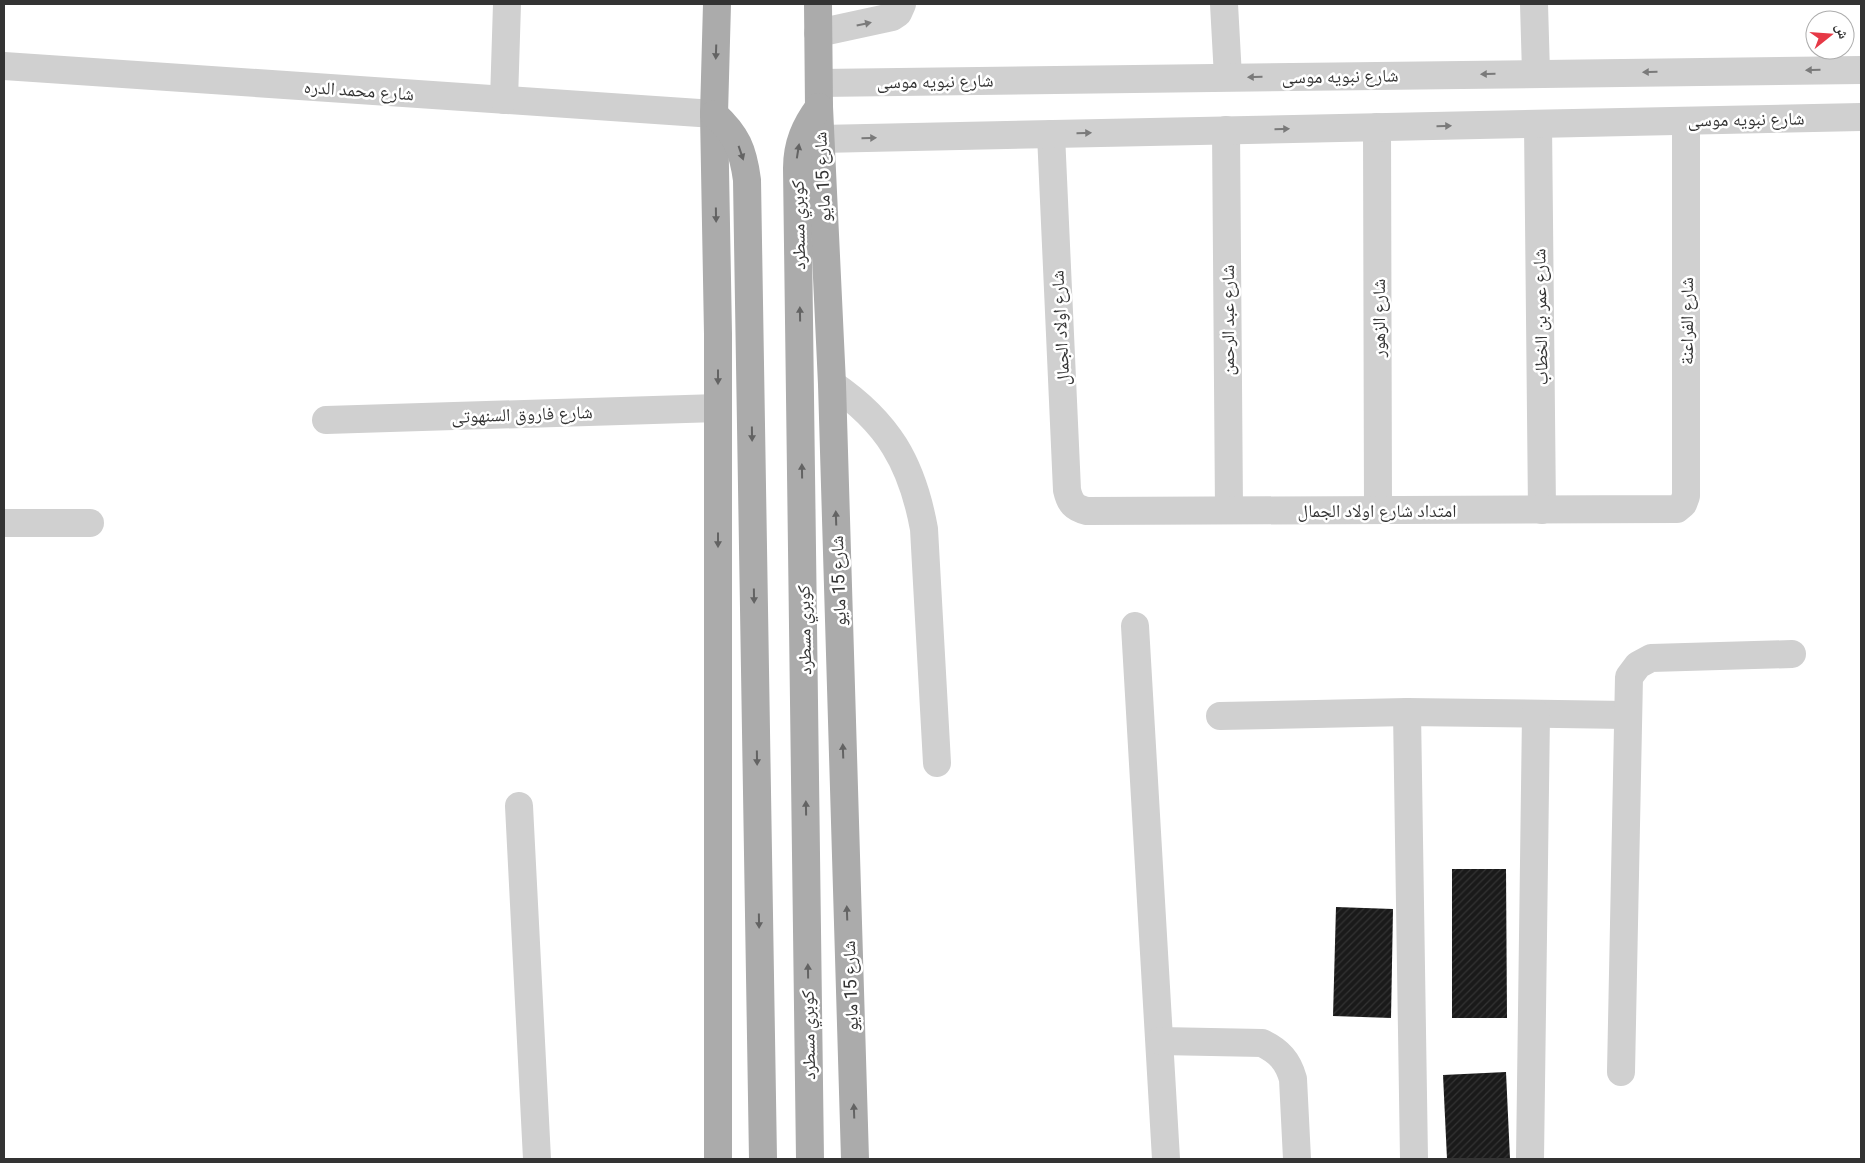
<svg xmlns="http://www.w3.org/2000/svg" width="1865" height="1163" font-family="Roboto,'Noto Naskh Arabic',sans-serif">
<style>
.building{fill:url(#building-hatch)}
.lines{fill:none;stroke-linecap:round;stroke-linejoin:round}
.minor{stroke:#d0d0d0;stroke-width:28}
.major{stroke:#ababab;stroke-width:28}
.oneway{fill:#7a7a7a}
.oneway2{fill:#636363}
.labels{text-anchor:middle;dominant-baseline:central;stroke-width:5;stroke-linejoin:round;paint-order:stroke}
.street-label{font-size:18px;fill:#333;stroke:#fff}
</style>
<defs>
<pattern id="building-hatch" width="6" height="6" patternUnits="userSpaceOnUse" patternTransform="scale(1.25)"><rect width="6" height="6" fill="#1a1a1a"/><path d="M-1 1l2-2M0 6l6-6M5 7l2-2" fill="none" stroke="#333"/></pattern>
</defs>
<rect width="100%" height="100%" fill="#fff"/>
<!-- building -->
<g class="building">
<path d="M1452 869H1506L1507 1018H1452Z"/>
<path d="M1336 907 1393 909 1391 1018 1333 1016Z"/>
<path d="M1506 1072 1510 1159H1447L1443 1075Z"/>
</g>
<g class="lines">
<!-- minor -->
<g class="minor">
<path d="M1224 4 1228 77"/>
<path d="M1534 4 1536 73"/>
<path d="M818 33 892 17 898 13 902 4"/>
<path d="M4 66 714 114"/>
<path d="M819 83 1861 70"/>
<path d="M504 100 507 4"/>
<path d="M1538 124 1542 510"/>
<path d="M1377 127 1378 510"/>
<path d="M1226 130 1229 510"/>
<path d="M1051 134 1067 490C1070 503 1074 508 1087 511L1677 509 1683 504 1686 496V121"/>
<path d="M820 139 1861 117"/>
<path d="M832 384C888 422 912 463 924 529L937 763"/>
<path d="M326 420 718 408"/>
<path d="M4 523H90"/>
<path d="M1135 626 1166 1159"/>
<path d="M1407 712 1414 1159"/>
<path d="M1220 716 1407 712 1627 715"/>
<path d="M519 806 537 1159"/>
<path d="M1160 1041 1262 1043C1279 1051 1288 1061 1293 1079L1297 1159"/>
<path d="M1621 1072 1629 677 1638 665 1651 658 1792 654"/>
<path d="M1530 1159 1536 714"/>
</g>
<!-- major -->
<g class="major">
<path d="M717 4 714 114 718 334V1159"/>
<path d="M818 4 819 107 832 384 855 1159"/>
<path d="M714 114C737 135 743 150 747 180L763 1159"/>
<path d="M810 1159 797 168C797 144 805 126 819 107"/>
</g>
</g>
<!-- one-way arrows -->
<defs><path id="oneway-solid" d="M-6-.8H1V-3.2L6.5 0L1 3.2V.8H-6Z" transform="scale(1.25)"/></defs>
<g class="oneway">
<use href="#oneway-solid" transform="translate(864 24) rotate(-12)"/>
<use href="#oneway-solid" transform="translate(1813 70) rotate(179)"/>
<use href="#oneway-solid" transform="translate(1650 72) rotate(179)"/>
<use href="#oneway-solid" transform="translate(1488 74) rotate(179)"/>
<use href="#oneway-solid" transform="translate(1255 77) rotate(179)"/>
<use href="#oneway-solid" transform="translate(1444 126) rotate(-1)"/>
<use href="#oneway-solid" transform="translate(1282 129) rotate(-1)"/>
<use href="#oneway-solid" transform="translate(1084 133) rotate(-1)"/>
<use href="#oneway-solid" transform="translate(869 138) rotate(-1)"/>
</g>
<g class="oneway2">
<use href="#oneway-solid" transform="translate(716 52) rotate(92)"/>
<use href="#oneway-solid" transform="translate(798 151) rotate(-81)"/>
<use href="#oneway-solid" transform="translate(741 153) rotate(71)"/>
<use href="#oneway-solid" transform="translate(716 215) rotate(89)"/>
<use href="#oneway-solid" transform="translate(800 314) rotate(-91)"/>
<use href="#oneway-solid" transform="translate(718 377) rotate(90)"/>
<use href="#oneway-solid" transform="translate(752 434) rotate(89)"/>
<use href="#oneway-solid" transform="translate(802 471) rotate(-91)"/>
<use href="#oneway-solid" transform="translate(836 518) rotate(-92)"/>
<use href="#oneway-solid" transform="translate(718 540) rotate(90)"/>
<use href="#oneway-solid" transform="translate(754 596) rotate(89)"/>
<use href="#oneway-solid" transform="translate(843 751) rotate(-92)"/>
<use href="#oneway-solid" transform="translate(757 758) rotate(89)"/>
<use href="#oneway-solid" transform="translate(806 808) rotate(-91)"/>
<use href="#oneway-solid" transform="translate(847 913) rotate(-92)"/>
<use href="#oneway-solid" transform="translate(759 921) rotate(89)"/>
<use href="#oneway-solid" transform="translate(808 971) rotate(-91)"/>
<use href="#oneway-solid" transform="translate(854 1111) rotate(-92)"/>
</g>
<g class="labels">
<!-- street labels -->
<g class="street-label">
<text transform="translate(1340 76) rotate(-1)">شارع نبويه موسى</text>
<text transform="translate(935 81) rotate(-1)">شارع نبويه موسى</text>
<text transform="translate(359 90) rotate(4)">شارع محمد الدره</text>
<text transform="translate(1746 119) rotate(-1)">شارع نبويه موسى</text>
<text transform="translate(822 177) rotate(-93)">شارع 15 مايو</text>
<text transform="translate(798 225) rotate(-91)">كوبري مسطرد</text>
<text transform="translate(1540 317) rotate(-91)">شارع عمر بن الخطاب</text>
<text transform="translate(1378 318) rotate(-90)">شارع الزهور</text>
<text transform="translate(1227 320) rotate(-90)">شارع عبد الرحمن</text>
<text transform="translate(1686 321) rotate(-90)">شارع الفراعنة</text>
<text transform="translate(1060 328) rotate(-93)">شارع اولاد الجمال</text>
<text transform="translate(522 414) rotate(-2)">شارع فاروق السنهوتى</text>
<text x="1377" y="510">امتداد شارع اولاد الجمال</text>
<text transform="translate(838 581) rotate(-92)">شارع 15 مايو</text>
<text transform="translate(804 630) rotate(-91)">كوبري مسطرد</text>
<text transform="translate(850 986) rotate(-92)">شارع 15 مايو</text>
<text transform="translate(808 1035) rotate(-91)">كوبري مسطرد</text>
</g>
</g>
<!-- border -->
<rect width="1865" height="1163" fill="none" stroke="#333333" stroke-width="10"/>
<!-- north arrow -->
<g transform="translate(1830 35) rotate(73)"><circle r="24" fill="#ffffff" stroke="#adadad"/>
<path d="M0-4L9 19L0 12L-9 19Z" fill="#e63946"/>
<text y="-8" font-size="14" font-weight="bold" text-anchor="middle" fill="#333333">ش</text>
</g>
</svg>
